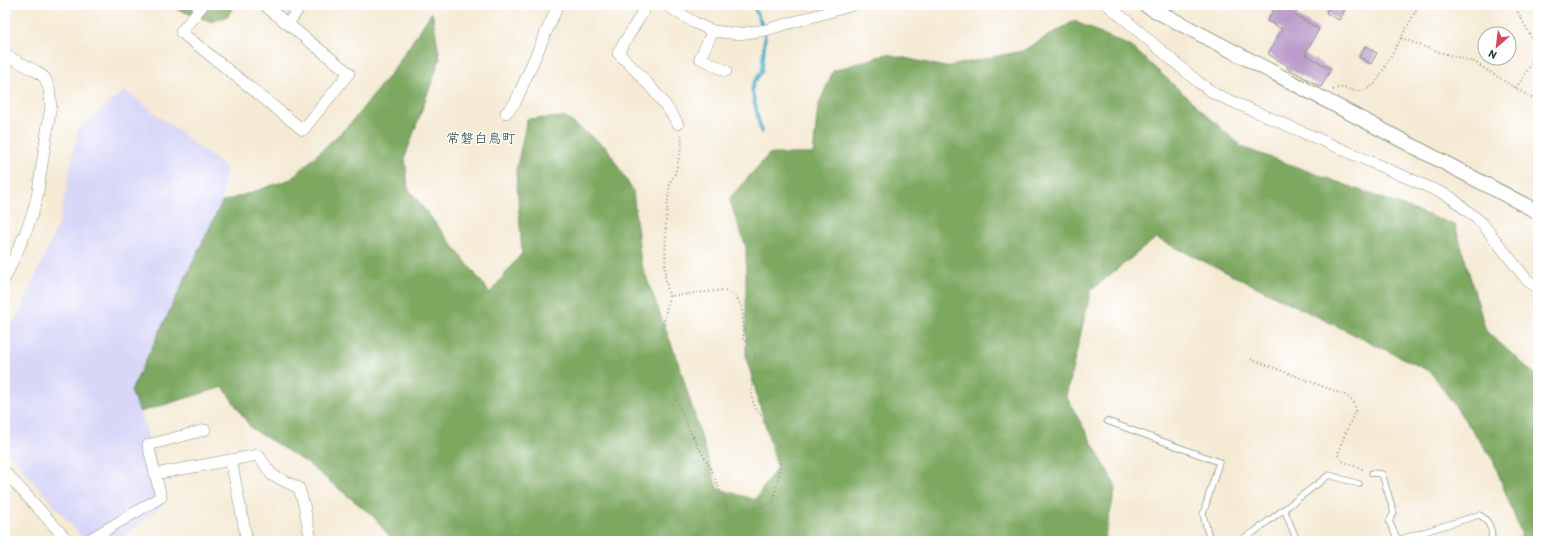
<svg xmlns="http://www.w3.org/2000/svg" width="1543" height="546" font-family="Itim,'Klee One',sans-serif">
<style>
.built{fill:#d8d7f8}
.forest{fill:#7da860;stroke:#4e724a}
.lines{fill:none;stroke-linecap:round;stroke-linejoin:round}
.stream{stroke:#3faabf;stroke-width:3.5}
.building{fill:#bb9bca}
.service-casing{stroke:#8a9484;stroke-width:7}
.minor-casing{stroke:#8a9484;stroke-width:12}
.tertiary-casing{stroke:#8a9484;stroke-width:16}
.path{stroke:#8a9484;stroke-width:2;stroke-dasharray:1 3;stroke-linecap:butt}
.service{stroke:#fff;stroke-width:5.5}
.minor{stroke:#fff;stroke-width:11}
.tertiary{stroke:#fff;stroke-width:14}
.labels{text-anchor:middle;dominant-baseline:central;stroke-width:3;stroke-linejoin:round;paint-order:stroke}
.quarter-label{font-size:14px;fill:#1f3d34;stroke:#fff}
</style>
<rect width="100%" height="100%" fill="#fff"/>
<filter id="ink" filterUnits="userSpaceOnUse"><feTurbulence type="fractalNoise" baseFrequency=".025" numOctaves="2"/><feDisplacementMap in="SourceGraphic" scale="8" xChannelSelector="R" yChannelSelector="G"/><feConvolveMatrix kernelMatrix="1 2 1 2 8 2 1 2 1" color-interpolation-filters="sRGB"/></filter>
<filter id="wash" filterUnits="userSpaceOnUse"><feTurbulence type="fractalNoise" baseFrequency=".012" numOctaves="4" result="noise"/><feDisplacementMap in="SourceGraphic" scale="16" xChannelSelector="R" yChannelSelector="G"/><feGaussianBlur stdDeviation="0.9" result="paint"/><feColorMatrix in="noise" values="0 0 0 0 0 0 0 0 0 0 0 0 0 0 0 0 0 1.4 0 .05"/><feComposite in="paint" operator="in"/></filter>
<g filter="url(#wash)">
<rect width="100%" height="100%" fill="#f5ead4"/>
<!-- built -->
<path class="built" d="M125 90 227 169 222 202 131 391 147 430 163 504 119 541H85L5 448V336L21 308 60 221 78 129Z"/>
<!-- forest -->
<g class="forest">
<path d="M165 5H234L228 16 212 22Z"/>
<path d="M432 12 440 59 405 157 408 188 490 293 522 253 516 171 527 119 565 117 607 148 633 191 641 263 679 365 717 488 755 500 777 467 746 356V247L729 199 769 154H813L818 106 833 71 887 54 945 67 1022 51 1074 21 1132 47 1242 147 1455 225 1486 331 1538 377V541H1513L1522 536 1493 460 1431 372 1156 238 1091 290 1066 396 1116 486 1104 541H393L373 516 307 463 251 428 223 387 140 412 131 391 222 202 291 179 350 124 394 69Z"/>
</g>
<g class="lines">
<!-- stream -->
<path class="stream" d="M753 5 762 25 765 36 762 71 753 84 752 90 761 132"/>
</g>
<g id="blocks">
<!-- building -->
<g class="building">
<path d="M1276 5H1301L1295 15 1319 29 1305 54 1331 69 1321 87 1287 68 1288 66 1268 54 1282 29 1267 21Z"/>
<path d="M1330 5H1341L1346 8 1339 20 1326 13Z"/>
<path d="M1365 46 1377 53 1371 64 1359 57Z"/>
</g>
</g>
</g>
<g filter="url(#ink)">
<use href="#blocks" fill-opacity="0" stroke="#8a9484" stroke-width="1"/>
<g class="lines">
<defs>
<g id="service">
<path d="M1107 421 1219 462 1203 514 1210 541"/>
<path d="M1372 473 1382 474 1394 513 1389 521 1398 541"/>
<path d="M1284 509 1297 541"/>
<path d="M1398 540 1479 515C1488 519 1494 531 1491 541"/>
<path d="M1235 541 1242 539 1254 532 1329 475 1359 484"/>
</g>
<g id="minor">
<path d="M203 5 181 32 303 130 349 73 264 5"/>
<path d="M647 5 618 53C641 75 662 97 678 124"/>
<path d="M666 5 695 23 713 31 739 34 766 30 853 5"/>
<path d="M1108 5 1198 82 1215 94 1449 196 1481 222 1527 280 1538 288"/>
<path d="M288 24 301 5"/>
<path d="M713 31 700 58 726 71"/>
<path d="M5 55 36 71 45 78 49 89 51 105 37 197 32 215 25 234 5 278"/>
<path d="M506 113 515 103 558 5"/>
<path d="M231 460 247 541"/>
<path d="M5 472 68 541"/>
<path d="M155 474 258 455 272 475 299 488 304 505 311 541"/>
<path d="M87 541 161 497 148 445 205 430"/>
</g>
<path id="tertiary" d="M1145 5 1538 212"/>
</defs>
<!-- service casing -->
<use href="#service" class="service-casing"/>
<!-- minor casing -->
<use href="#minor" class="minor-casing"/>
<!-- tertiary casing -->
<use href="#tertiary" class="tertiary-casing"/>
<!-- path -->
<g class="path">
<path d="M1514 5 1538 49"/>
<path d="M1401 38 1436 51 1474 62 1538 102"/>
<path d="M1516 88 1538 54"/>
<path d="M1333 90C1349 82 1355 101 1376 83L1419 5"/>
<path d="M669 296 724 290C746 295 743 322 743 339 747 342 752 345 754 350 757 357 750 385 752 396 753 407 759 412 764 420 771 430 777 442 779 454 783 471 775 487 773 503L730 515 711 469 688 428 665 370 659 347 669 296 665 276 666 219 670 182 675 174 682 145 681 133"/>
<path d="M1251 359 1345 395C1351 399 1356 403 1355 411L1341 444 1338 455 1342 461 1365 470"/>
<path d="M731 515 757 541"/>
</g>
<!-- service -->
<use href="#service" class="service"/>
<!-- minor -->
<use href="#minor" class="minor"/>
<!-- tertiary -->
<use href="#tertiary" class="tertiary"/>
</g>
</g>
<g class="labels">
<!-- quarter labels -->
<g class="quarter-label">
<text x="481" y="138">常磐白鳥町</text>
</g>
</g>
<!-- margin -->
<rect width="1543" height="546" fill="none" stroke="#fff" stroke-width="20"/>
<!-- north arrow -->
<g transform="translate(1497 46) rotate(208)"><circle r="19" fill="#ffffff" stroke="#a5b1ae"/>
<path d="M0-3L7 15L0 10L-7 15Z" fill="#d1495b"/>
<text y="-6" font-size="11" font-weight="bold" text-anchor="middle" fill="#1f3d34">N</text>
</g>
</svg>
